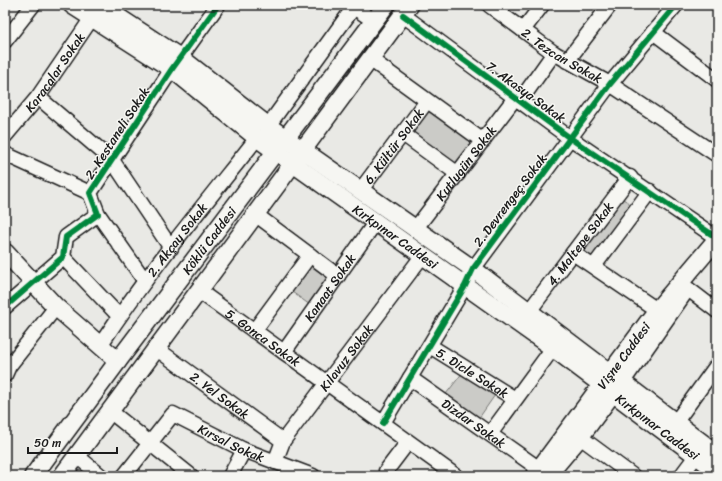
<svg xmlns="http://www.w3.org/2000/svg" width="722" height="481" font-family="Sriracha,sans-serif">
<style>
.green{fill:#cbcbc7;stroke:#747472}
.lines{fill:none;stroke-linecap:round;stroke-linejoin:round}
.minor-casing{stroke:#1c1c1c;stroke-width:17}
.major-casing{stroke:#1c1c1c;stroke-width:20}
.minor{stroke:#f6f6f2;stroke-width:14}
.major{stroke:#f6f6f2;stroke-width:17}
.cycleway-casing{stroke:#f6f6f2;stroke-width:8}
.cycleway{stroke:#00873e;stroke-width:6}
.labels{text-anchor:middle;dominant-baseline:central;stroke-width:3;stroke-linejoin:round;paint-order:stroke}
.street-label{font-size:13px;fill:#1c1c1c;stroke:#f6f6f2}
</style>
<rect width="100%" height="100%" fill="#e9e9e5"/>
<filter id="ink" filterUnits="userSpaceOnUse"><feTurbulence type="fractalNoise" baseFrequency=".025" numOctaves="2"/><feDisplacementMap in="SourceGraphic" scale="8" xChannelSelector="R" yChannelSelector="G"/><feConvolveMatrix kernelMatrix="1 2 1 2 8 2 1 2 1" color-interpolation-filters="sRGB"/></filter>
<g filter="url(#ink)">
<!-- green -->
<g class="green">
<path d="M428 111 473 143 456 166 412 133Z"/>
<path d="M619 196 633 206 592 261 578 251Z"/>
<path d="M311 266 329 279 310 305 292 292Z"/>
<path d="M463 372 495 395 479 418 446 394Z"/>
</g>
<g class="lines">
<defs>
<g id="minor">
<path d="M351 5 374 21"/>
<path id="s1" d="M489 5 554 53 610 84 717 155"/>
<path d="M403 15 570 138 717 238"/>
<path d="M523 30 542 5"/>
<path d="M653 32 717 80"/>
<path d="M5 41 33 5"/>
<path d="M370 59 483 141"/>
<path d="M567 61 610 5"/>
<path d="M38 97 112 160 171 248"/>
<path d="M520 101 554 53"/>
<path d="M268 126 354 7"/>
<path d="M403 134 458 174"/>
<path id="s2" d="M5 136 38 97 98 9"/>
<path d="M5 154 90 193"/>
<path id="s3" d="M360 191 427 101"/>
<path d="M98 214 145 281"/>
<path d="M255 214 338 276"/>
<path id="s4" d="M416 228 515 98"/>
<path d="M573 253 657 310"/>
<path d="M63 257 119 316"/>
<path d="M594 266 650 191"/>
<path d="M687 288 717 311"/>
<path id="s5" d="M199 291 456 476"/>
<path d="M5 307 63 257 66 237 98 214 90 193 172 69 218 5"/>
<path id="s6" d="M530 310 630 177"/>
<path d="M254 331 310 255"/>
<path id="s7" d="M101 344C148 272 204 205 257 138"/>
<path id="s8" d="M430 346 515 399"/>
<path id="s9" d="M157 349 283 441"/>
<path id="s10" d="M284 352 375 223"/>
<path d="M5 375 9 366 56 307"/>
<path id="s11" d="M410 378 538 468"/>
<path d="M111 412 191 476"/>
<path d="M383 423 465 286 473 269 610 84 676 5"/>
<path d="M675 423 717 365"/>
<path d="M490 434 553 348"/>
<path d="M580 437 633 476"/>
<path d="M77 456 101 476"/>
<path id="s12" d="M275 462 283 441 423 255"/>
<path d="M386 471 408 442"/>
<path id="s13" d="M124 476 173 414 244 450 313 476"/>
<path d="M230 476 244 450"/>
<path d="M681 476 702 448"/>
</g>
<g id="major">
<path id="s14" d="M72 5 172 69 257 138 553 348 717 471"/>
<path d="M100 5 181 58 268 126 473 269 717 454"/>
<path d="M5 252 56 307 118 361"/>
<path id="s15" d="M33 476 118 361 386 5"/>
<path d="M62 476 410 5"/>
<path id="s16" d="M534 476 657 310 717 239"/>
<path d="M547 476 580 437 621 382 684 292"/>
</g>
</defs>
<!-- minor casing -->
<use href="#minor" class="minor-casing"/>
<!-- major casing -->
<use href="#major" class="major-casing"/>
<!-- minor -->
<use href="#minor" class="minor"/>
<!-- major -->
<use href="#major" class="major"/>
<defs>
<g id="cycleway">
<path d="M403 15 570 138 717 238"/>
<path d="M5 307 63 257 66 237 98 214 90 193 172 69 218 5"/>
<path d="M383 423 465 286 473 269 610 84 676 5"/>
</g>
</defs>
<!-- cycleway casing -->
<use href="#cycleway" class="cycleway-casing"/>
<!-- cycleway -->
<use href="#cycleway" class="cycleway"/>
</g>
</g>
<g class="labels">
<!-- street labels -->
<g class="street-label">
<text stroke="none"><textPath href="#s1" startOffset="89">2. Tezcan Sokak</textPath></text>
<text stroke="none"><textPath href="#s2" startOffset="81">Karacalar Sokak</textPath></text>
<text transform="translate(526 92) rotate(36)">7. Akasya Sokak</text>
<text transform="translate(117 133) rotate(-57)">2. Kestaneli Sokak</text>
<text stroke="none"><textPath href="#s3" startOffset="56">6. Kültür Sokak</textPath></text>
<text stroke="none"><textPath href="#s4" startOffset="82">Kutlugün Sokak</textPath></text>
<text transform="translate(510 200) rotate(-53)">2. Devrengeç Sokak</text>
<text stroke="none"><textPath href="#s14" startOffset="398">Kırkpınar Caddesi</textPath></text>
<text stroke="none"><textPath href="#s7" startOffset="129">2. Akçay Sokak</textPath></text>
<text stroke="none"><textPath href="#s15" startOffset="294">Köklü Caddesi</textPath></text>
<text stroke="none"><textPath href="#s6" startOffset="83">4. Maltepe Sokak</textPath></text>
<text stroke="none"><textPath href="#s10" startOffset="79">Kanaat Sokak</textPath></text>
<text stroke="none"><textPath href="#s5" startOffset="79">5. Gonca Sokak</textPath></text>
<text stroke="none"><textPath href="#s16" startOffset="150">Vişne Caddesi</textPath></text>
<text stroke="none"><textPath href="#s12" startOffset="127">Kılavuz Sokak</textPath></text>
<text stroke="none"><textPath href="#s8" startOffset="50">5. Dicle Sokak</textPath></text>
<text stroke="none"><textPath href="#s9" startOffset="78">2. Yel Sokak</textPath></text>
<text stroke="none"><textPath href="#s11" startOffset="78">Dizdar Sokak</textPath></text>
<text stroke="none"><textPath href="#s14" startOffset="722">Kırkpınar Caddesi</textPath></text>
<text stroke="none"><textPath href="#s13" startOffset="144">Kırsal Sokak</textPath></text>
</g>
</g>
<!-- margin -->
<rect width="722" height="481" fill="none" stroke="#f6f6f2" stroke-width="20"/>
<rect x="10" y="10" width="702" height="461" fill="none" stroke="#1c1c1c" stroke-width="1.5" filter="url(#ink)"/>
<!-- scale -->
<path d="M28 447v6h89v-6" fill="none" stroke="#1c1c1c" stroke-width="2"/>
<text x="34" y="447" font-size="12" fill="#1c1c1c" stroke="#f6f6f2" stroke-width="3" paint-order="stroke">50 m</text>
</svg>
